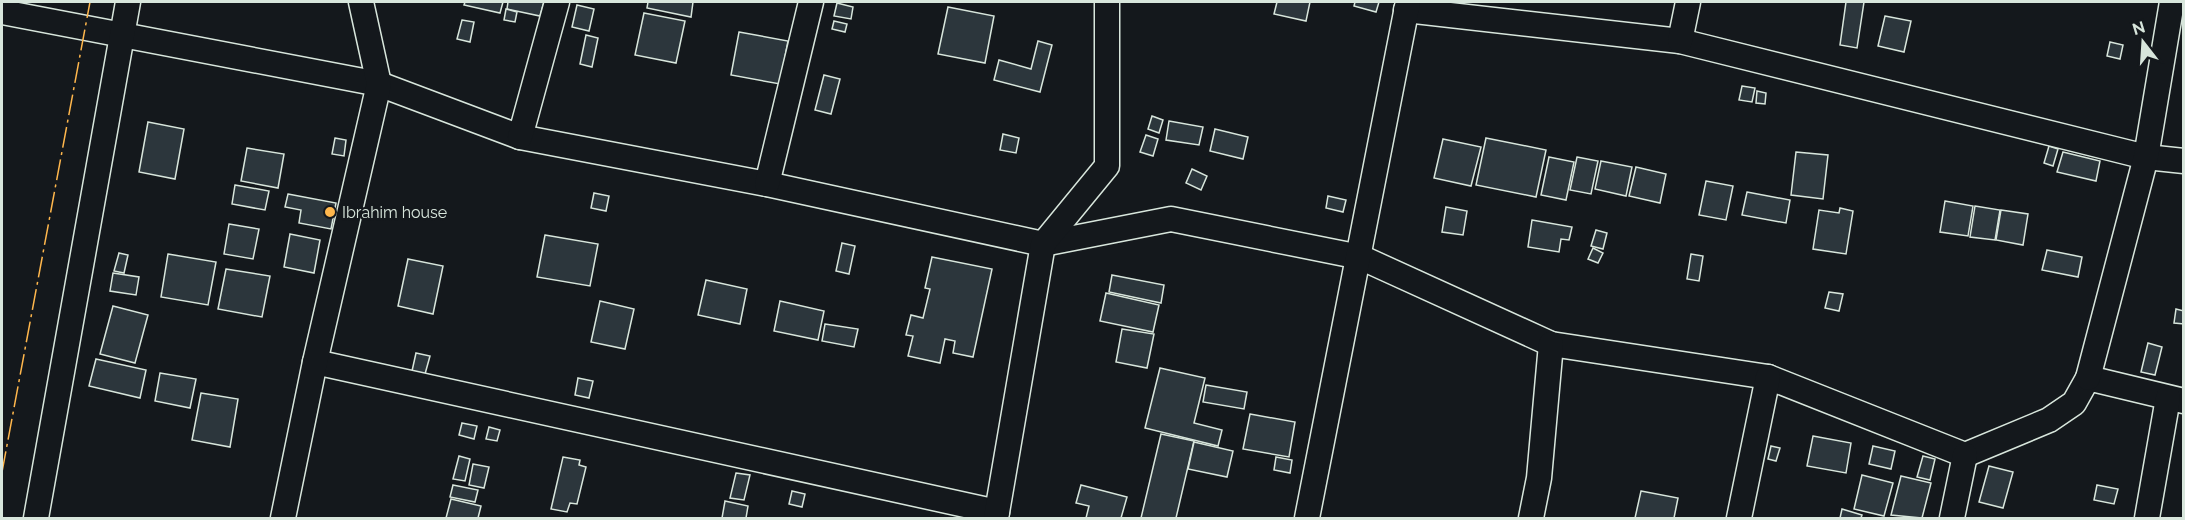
<svg xmlns="http://www.w3.org/2000/svg" width="2185" height="520" font-family="Raleway,sans-serif">
<style>
.building{fill:#2c363c;stroke:#d8e6dc;stroke-width:1.5}
.lines{fill:none;stroke-linecap:round;stroke-linejoin:round}
.minor-casing{stroke:#d8e6dc;stroke-width:27}
.minor{stroke:#14181c;stroke-width:24}
.power{stroke:#ffb74d;stroke-width:1.5;stroke-dasharray:21 4.5 3 4.5;stroke-linecap:butt}
.poi-dot{fill:#ffb74d;stroke:#14181c;stroke-width:2}
.labels{text-anchor:middle;dominant-baseline:central;stroke-width:4.5;stroke-linejoin:round;paint-order:stroke}
.poi-label{font-size:16px;fill:#d8e6dc;stroke:#14181c;text-anchor:start}
</style>
<rect width="100%" height="100%" fill="#14181c"/>
<!-- building -->
<g class="building">
<path d="M465 2H503L500 13 464 5Z"/>
<path d="M508 2H544L540 16 507 9Z"/>
<path d="M648 2H693L691 17 647 8Z"/>
<path d="M1277 2H1310L1306 21 1274 14Z"/>
<path d="M1355 2H1379L1376 12 1354 6Z"/>
<path d="M1846 2H1864L1857 48 1840 45Z"/>
<path d="M837 3 853 7 851 19 834 16Z"/>
<path d="M577 5 594 9 589 31 572 27Z"/>
<path d="M948 7 994 16 985 63 938 54Z"/>
<path d="M506 9 517 12 515 22 504 20Z"/>
<path d="M644 13 685 21 676 63 635 55Z"/>
<path d="M1885 16 1911 21 1904 52 1878 46Z"/>
<path d="M462 20 474 22 470 42 457 39Z"/>
<path d="M834 21 847 24 845 32 832 29Z"/>
<path d="M739 32 788 41 780 84 731 75Z"/>
<path d="M586 35 598 38 592 67 580 64Z"/>
<path d="M1038 41 1052 45 1040 92 994 80 999 60 1031 69Z"/>
<path d="M2110 42 2123 45 2120 59 2107 56Z"/>
<path d="M824 75 840 79 831 114 815 110Z"/>
<path d="M1742 86 1755 88 1752 102 1739 100Z"/>
<path d="M1757 91 1766 93 1765 104 1756 103Z"/>
<path d="M1152 116 1163 120 1159 133 1148 129Z"/>
<path d="M1169 121 1203 127 1199 145 1166 140Z"/>
<path d="M148 122 184 129 175 179 139 172Z"/>
<path d="M1215 129 1248 137 1243 159 1210 151Z"/>
<path d="M1003 134 1019 138 1016 153 1000 150Z"/>
<path d="M1146 135 1158 139 1153 156 1140 152Z"/>
<path d="M335 138 346 140 344 156 332 154Z"/>
<path d="M1486 138 1546 150 1536 197 1476 185Z"/>
<path d="M1443 139 1481 147 1471 186 1434 178Z"/>
<path d="M2049 146 2058 149 2053 166 2044 163Z"/>
<path d="M247 148 284 154 278 188 241 181Z"/>
<path d="M1796 152 1828 155 1823 199 1791 195Z"/>
<path d="M2063 152 2100 161 2096 181 2057 172Z"/>
<path d="M1549 157 1574 162 1566 200 1541 195Z"/>
<path d="M1577 157 1598 161 1591 194 1570 190Z"/>
<path d="M1601 161 1632 167 1626 196 1595 189Z"/>
<path d="M1636 167 1666 174 1660 203 1629 196Z"/>
<path d="M1192 169 1207 176 1201 190 1186 183Z"/>
<path d="M1706 181 1733 186 1726 220 1699 215Z"/>
<path d="M235 185 269 191 265 210 232 204Z"/>
<path d="M1747 192 1790 200 1786 223 1742 215Z"/>
<path d="M594 193 609 196 606 211 591 208Z"/>
<path d="M288 194 336 203 331 229 299 223 301 210 285 207Z"/>
<path d="M1328 196 1346 200 1343 212 1326 208Z"/>
<path d="M1945 201 1973 206 1968 236 1940 232Z"/>
<path d="M1975 206 2000 210 1995 240 1970 237Z"/>
<path d="M1446 207 1467 211 1463 235 1442 232Z"/>
<path d="M1840 208 1853 211 1846 254 1813 249 1819 210 1839 213Z"/>
<path d="M2001 210 2028 214 2023 245 1996 240Z"/>
<path d="M1532 220 1572 227 1569 240 1561 239 1559 252 1528 247Z"/>
<path d="M229 224 259 229 253 259 224 254Z"/>
<path d="M1596 230 1607 233 1603 249 1591 246Z"/>
<path d="M290 234 320 240 314 273 284 267Z"/>
<path d="M545 235 598 244 590 286 537 277Z"/>
<path d="M842 243 855 246 849 274 836 271Z"/>
<path d="M1593 248 1603 253 1598 263 1588 259Z"/>
<path d="M2047 250 2082 257 2078 277 2042 270Z"/>
<path d="M119 253 128 255 124 273 114 271Z"/>
<path d="M168 254 216 262 208 305 161 297Z"/>
<path d="M1691 254 1703 256 1699 281 1687 279Z"/>
<path d="M932 257 992 269 973 357 953 353 955 341 945 339 940 363 908 356 913 336 906 335 911 315 923 318 930 289 925 288Z"/>
<path d="M408 259 443 266 433 314 398 306Z"/>
<path d="M226 269 270 276 262 317 218 309Z"/>
<path d="M113 273 139 277 136 295 110 291Z"/>
<path d="M1112 275 1164 285 1161 303 1109 292Z"/>
<path d="M706 280 747 289 740 324 698 315Z"/>
<path d="M1829 292 1843 294 1839 311 1825 308Z"/>
<path d="M1106 293 1159 305 1153 332 1100 321Z"/>
<path d="M600 301 634 309 625 349 591 342Z"/>
<path d="M780 301 824 311 818 340 774 331Z"/>
<path d="M113 306 148 315 135 363 100 354Z"/>
<path d="M2176 309 2184 311V324L2174 323Z"/>
<path d="M825 324 858 329 854 347 822 341Z"/>
<path d="M1122 329 1154 334 1147 368 1116 362Z"/>
<path d="M2148 343 2162 347 2155 375 2141 372Z"/>
<path d="M416 353 430 356 425 374 412 371Z"/>
<path d="M96 359 146 370 140 398 89 386Z"/>
<path d="M1160 368 1205 378 1194 423 1222 430 1218 446 1145 428Z"/>
<path d="M160 373 196 379 190 408 155 401Z"/>
<path d="M578 378 593 381 589 398 575 395Z"/>
<path d="M1206 385 1247 392 1244 409 1203 402Z"/>
<path d="M201 393 238 399 230 447 192 440Z"/>
<path d="M1250 414 1295 422 1289 457 1243 449Z"/>
<path d="M462 423 477 426 474 439 459 435Z"/>
<path d="M489 427 500 430 497 441 486 439Z"/>
<path d="M1161 434 1194 441 1176 518H1141Z"/>
<path d="M1813 436 1851 443 1846 473 1807 466Z"/>
<path d="M1194 442 1233 451 1227 477 1188 469Z"/>
<path d="M1771 446 1780 448 1776 461 1768 459Z"/>
<path d="M1873 446 1895 451 1891 469 1869 464Z"/>
<path d="M459 456 470 459 465 481 453 479Z"/>
<path d="M1923 456 1935 459 1930 480 1917 477Z"/>
<path d="M563 457 580 460 579 465 586 467 577 504 570 503 567 512 551 509Z"/>
<path d="M1276 457 1292 460 1290 473 1274 470Z"/>
<path d="M473 464 489 467 484 488 469 485Z"/>
<path d="M1989 466 2013 472 2003 508 1979 502Z"/>
<path d="M736 473 750 475 744 500 730 498Z"/>
<path d="M1862 475 1893 483 1884 516 1854 509Z"/>
<path d="M1901 476 1931 483 1922 518 1891 515Z"/>
<path d="M453 485 478 490 475 502 450 497Z"/>
<path d="M1081 485 1127 497 1121 518H1086L1089 506 1076 503Z"/>
<path d="M2097 485 2118 489 2114 504 2094 500Z"/>
<path d="M792 491 805 494 802 507 789 504Z"/>
<path d="M1641 491 1678 498 1674 518H1635Z"/>
<path d="M451 499 481 506 478 518H446Z"/>
<path d="M725 501 748 506 746 518H722Z"/>
<path d="M1842 509 1862 515 1861 518H1840Z"/>
</g>
<g class="lines">
<defs>
<g id="minor">
<path d="M1406 10 1680 41 2146 157 2184 161"/>
<path d="M2 12 379 84 520 137 767 184 1043 244 1171 219 1360 257 1551 344 1768 377 1965 455 2049 420 2074 403 2088 378 2184 401"/>
<path d="M1680 41 1688 2"/>
<path d="M520 137 557 2"/>
<path d="M767 184 811 2"/>
<path d="M315 362 997 512"/>
<path d="M2088 378 2146 157 2172 2"/>
<path d="M36 518 128 2"/>
<path d="M283 518 315 362 379 84 361 2"/>
<path d="M996 518 1043 244 1107 166V2"/>
<path d="M1307 518 1408 2"/>
<path d="M1531 518 1539 478 1551 344"/>
<path d="M1739 518 1768 377"/>
<path d="M1952 518 1965 455"/>
<path d="M2147 518 2168 398"/>
</g>
</defs>
<!-- minor casing -->
<use href="#minor" class="minor-casing"/>
<!-- minor -->
<use href="#minor" class="minor"/>
<!-- power -->
<path class="power" d="M2 472 90 2"/>
</g>
<!-- markers -->
<circle class="poi-dot" cx="330" cy="212" r="6"/>
<g class="labels">
<!-- poi labels -->
<g class="poi-label">
<text x="342" y="212">Ibrahim house</text>
</g>
</g>
<!-- border -->
<rect width="2185" height="520" fill="none" stroke="#d8e6dc" stroke-width="6"/>
<!-- north arrow -->
<g transform="translate(2143 42) rotate(343)" stroke="#14181c" stroke-width="4.5" paint-order="stroke">
<path d="M0-4.5L10 22L0 15L-10 22Z" fill="#d8e6dc"/>
<text y="-9" font-size="16" font-weight="bold" text-anchor="middle" fill="#d8e6dc">N</text>
</g>
</svg>
